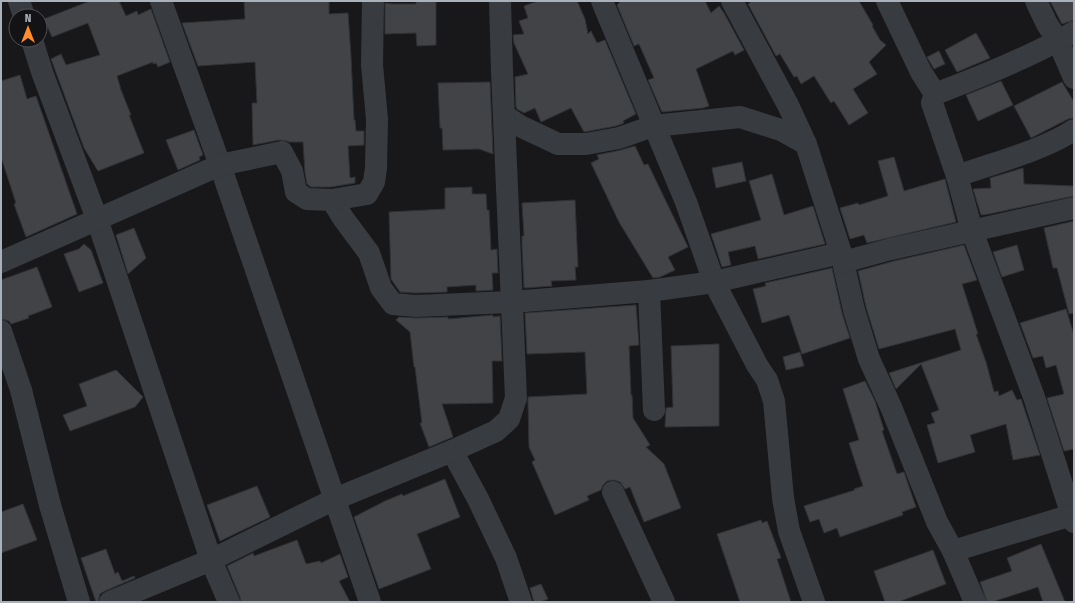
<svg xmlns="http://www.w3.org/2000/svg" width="1075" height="603" font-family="'Fira Sans Condensed',sans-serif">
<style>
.building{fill:#424347;stroke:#313236}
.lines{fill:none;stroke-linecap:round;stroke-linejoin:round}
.minor{stroke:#383b40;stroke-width:22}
</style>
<rect width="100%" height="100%" fill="#18181a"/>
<!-- building -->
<g class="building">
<path d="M90 1H119L126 16 137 11 138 15 151 9 170 62 158 67 156 63 153 64V62L117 76 121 90 131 115H129L144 153 98 171 84 148 51 59 61 54 66 65 100 55 88 23 52 37 44 19Z"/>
<path d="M244 1H329V14L348 13 351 56 354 120H355L356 131H364V145L348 146 350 178 355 177V183L331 187H311L307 184 305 173 303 142H289L287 141 279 140 253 145 252 103H257L255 62 198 66 182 23 245 19Z"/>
<path d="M416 1H436V45L417 46 416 33 385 34V3L392 4H416Z"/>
<path d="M538 1H577L585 19 588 34 591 31 597 43 605 40 636 114 623 121 624 123 616 126 584 132 571 108 541 122 535 108 524 113 517 109 516 107 515 77 528 74 514 43 513 35 524 34 519 21 528 18 524 6Z"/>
<path d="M621 1H705L711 13 719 6 724 13 744 50 735 55 733 51 696 69 709 106 703 108 662 112 648 80 654 78 639 44 634 46 617 5Z"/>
<path d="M752 1H859L873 25 872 26 880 40 886 45 869 62 877 74 853 89 868 113 849 125 834 101 831 103 814 76 801 84 797 76 794 77 780 54 776 56 748 4Z"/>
<path d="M1050 1H1074V20L1062 24Z"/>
<path d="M976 33 990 58 957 72 945 50Z"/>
<path d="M939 51 945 64 934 69 927 57Z"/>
<path d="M20 75 27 99 36 96 77 214 26 237 14 204 16 203 1 157V81Z"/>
<path d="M1001 81 1013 105 978 121 966 95Z"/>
<path d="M490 82 493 154 479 149 443 150 442 128H440L438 83Z"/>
<path d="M1062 82 1074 102V118L1068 119 1031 138 1014 106Z"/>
<path d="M194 130 203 155 199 157 200 160 178 170 166 140Z"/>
<path d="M635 146 644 165 648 164 688 247 668 257 675 270 660 277 653 278 619 222 591 163 599 159 597 155 621 150Z"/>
<path d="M894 157 904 191 945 179 956 222 867 243 864 235 850 239 840 208 858 203 859 205 888 196 878 161Z"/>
<path d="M742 162 746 181 716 188 712 168Z"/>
<path d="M1023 168 1024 184 1074 186V196L989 214 981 215 973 189 991 188 990 178Z"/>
<path d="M772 174 784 215 813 206 825 244 758 259 755 246 728 252 731 265 722 267 711 234 761 220 749 181Z"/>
<path d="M472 187V194H486L487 210H489L491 250 497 249 498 273H492L493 290 476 291V285L447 287V292L416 293 400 292 391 279 389 212 445 209V188Z"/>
<path d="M575 200 578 267H575L576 280 551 281 552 286 524 288 522 246V236H524L522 203Z"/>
<path d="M1074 221V313L1069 314 1057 268H1053L1044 228Z"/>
<path d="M134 228 146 258 128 274 116 235Z"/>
<path d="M84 244 91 250 103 283 79 292 64 254 79 249Z"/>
<path d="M964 245 977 280 962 284 978 334H976L986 362 994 392 998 391 999 396 1012 390 1017 400 1021 399 1040 455 1013 460 1006 424 970 435 975 452 938 463 927 425 935 423 931 413 939 410 921 364 896 389 889 373 961 350 955 329 879 349 866 307 858 271 894 261Z"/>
<path d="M1017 245 1024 270 1002 277 993 252Z"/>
<path d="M37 267 52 307 28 316 29 318 11 324 9 321 1 319V280Z"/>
<path d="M832 268 842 313 850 338 802 354 789 315 762 323 753 289 766 286 765 283Z"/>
<path d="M636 305 639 345 629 346 631 395H632L633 418 650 445 646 447 664 464 681 508 644 522 630 487 625 489 620 482 614 480 607 481 603 485 601 490 587 496 589 500 555 515 532 462 535 460 529 447 528 403V397L587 394 585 352 527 354 525 313Z"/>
<path d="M1066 309 1074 335V449L1064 451 1047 398 1064 394 1056 365 1046 368 1043 356 1033 358 1020 323Z"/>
<path d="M493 315V317L500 316 502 361H492L493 403 442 404 453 437 429 447 420 423H422L415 367H414L410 332 396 320 399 317 416 318 448 317V319Z"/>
<path d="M719 344V426L665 427 666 408 673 407 671 346Z"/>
<path d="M800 352 804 366 786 370 783 357Z"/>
<path d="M116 370 143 397 135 407 70 431 63 415 87 406 79 384Z"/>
<path d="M865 381 875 401 884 430 882 431 897 474 904 472 916 507 902 512 903 515 840 537 837 528 824 533 819 519 810 522 804 506 855 490 854 489 863 486 849 443 859 440 843 389Z"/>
<path d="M445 479 460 517 417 534 431 569 379 589 354 517 385 501 402 494 403 496Z"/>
<path d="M257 486 270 517 220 541 207 505Z"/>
<path d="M23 504 37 540 1 553V512Z"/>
<path d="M761 520 762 523 767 521 781 558 777 559 791 602H740L717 534Z"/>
<path d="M297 540 306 564 320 561 321 563 340 554 348 577 339 581 350 602H241L240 597 227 566 253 553 254 556Z"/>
<path d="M1041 544 1065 602H1043L1038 587 992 602H987L980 582 1012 571 1007 558Z"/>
<path d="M106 549 115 574 118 572 122 581 134 576 135 578 105 591 100 594 98 602H96L81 558Z"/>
<path d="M933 550 946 584 898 602H885L874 571Z"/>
<path d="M541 584 548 599 540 602H534L530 588Z"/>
</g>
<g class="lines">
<!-- minor -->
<g class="minor">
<path d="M19 1 24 16"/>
<path d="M161 1 220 165 370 602"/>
<path d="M602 1 686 202 714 282 757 365 767 380 774 401 783 498 789 531 814 602"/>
<path d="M732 1 788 105 806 144 841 253 854 310 869 359 891 407 937 522 953 551 975 602"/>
<path d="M887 1 921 72 935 94 932 103 957 176 972 231 1034 397 1074 522"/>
<path d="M1036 1 1047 24 1058 41 1074 78"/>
<path d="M32 40 42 72 97 219 211 560 229 602"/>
<path d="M935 94C982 76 1030 57 1074 32"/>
<path d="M504 115 520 126 558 144H586L619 138 653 126 740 117 781 130 806 144"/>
<path d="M957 176C993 163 1042 151 1074 130"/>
<path d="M332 200 343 218 369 253 381 288 393 304 416 306 512 302 649 291 714 282 841 253"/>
<path d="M1 262 220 165 282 152 292 171 296 192 307 199 332 200 367 194 374 182 376 168 377 119 372 65 373 1"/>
<path d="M843 262 891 249 1074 208"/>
<path d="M649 291 654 410"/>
<path d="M1 331 21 390 50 505 79 602"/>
<path d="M452 451 478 499 506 558 521 602"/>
<path d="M613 492 664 602"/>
<path d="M953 551 1072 515"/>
<path d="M110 602 211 560 335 499 452 451 496 431 509 419 516 398 502 71 500 1"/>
</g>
</g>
<!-- border -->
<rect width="1075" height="603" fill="none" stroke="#a9b2bb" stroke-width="4"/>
<!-- north arrow -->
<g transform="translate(28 28)"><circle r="19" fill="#131315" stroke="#4f5357"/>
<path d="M0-3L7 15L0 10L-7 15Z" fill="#ff8d2b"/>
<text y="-6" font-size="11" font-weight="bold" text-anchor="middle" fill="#a9b2bb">N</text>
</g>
</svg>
